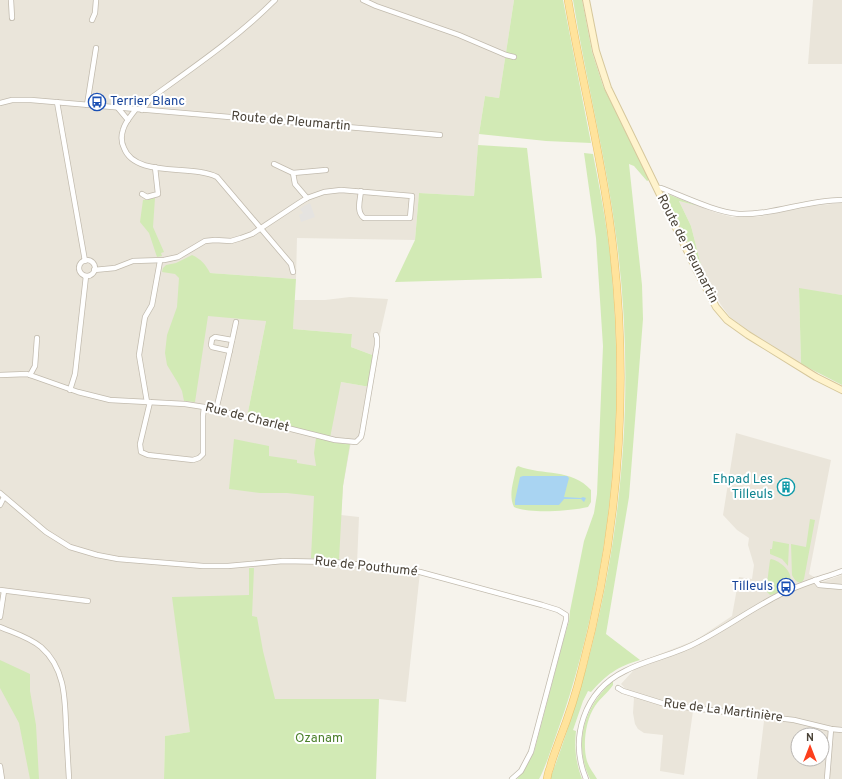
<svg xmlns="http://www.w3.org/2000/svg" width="842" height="779" font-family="Overpass,sans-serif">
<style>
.residential{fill:#eae5da;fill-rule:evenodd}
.green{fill:#d2eab5}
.parking{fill:#e5e3e0}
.water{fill:#a9d4f2}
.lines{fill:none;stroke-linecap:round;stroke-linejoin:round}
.minor-casing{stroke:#c2bbae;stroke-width:6}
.secondary-casing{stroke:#d6c79b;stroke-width:8}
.primary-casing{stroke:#e6c16a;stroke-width:8}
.minor{stroke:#fff;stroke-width:4.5}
.secondary{stroke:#fff3cd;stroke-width:6}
.primary{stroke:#ffe39c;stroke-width:7}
.labels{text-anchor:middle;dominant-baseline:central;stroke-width:4;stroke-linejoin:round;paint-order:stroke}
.transit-label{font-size:13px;fill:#164399;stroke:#fff;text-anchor:start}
.street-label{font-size:13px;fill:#4b4439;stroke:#fff}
.culture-label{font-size:13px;fill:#0d838f;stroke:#fff;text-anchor:end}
.park-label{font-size:13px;fill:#4a7f2a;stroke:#fff}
</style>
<rect width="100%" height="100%" fill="#f6f3ec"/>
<!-- residential -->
<g class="residential">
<path d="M0 0H514L499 98 485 96 479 134 474 196 419 193 415 240 297 238 296 279 210 273 266 321 247 417 341 382 370 387 361 437 351 442 343 486 341 515 359 517 357 564 420 572 406 702 379 699H275L190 732 165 736 164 779H0Z"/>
<path d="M813 0H842V64H808Z"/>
<path d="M679 201 698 206 717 213 732 217H757L813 206 842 203V295L799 289 801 364 751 333 730 317 721 305 703 273 691 226Z"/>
<path d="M350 297 388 299 375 356 351 347 352 334 293 329 294 300H325Z"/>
<path d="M736 433 831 460 809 574 822 582 842 575V779H757L764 721 693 711 684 775 660 771 663 735 644 733 638 729 635 724 633 713 634 698 621 684 642 661 696 640 732 616 739 577 752 579 754 565 748 545 749 538 737 530 723 515ZM798 735H822V759H798Z"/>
</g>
<!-- green -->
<g class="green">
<path d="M514 0H563L591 143 546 141 479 134 485 96 499 98Z"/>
<path d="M573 0H582L592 52 603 86 649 180 647 181 634 166 629 164 642 285 643 319 629 497 606 634 640 660C618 666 606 675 591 692L588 691 583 701 573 730 576 731C574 748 576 763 582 779H550C615 609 640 424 617 243 607 161 586 81 573 0Z"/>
<path d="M478 145 527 148 542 278 395 282 415 240 419 193 474 196Z"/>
<path d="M584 153 593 154C601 195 609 235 612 277 624 410 612 548 575 677 569 699 561 721 553 744 549 755 545 768 539 779H517L526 767 534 752 564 638 569 621 570 611 584 541 594 513 597 494 603 346 596 238Z"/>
<path d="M665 193 698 206 679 201 691 226 703 273 664 194Z"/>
<path d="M155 198 153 227 164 252 161 253 162 256 157 257 149 233 140 222 143 200Z"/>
<path d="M192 255C201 259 206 265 210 273L296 279 293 329 352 334 351 347 375 356 370 387 341 382 330 438 247 417 266 321 208 316 195 402 184 401 182 391 178 383 167 365 165 353 167 335 177 307 179 278 175 274 162 272 163 268 166 265 176 263Z"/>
<path d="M799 288 842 295V385L801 364Z"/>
<path d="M316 438 339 443 350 444 343 486 339 560 311 558 314 496 287 493H260L229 489 234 439 269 446V456L297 460V463L316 466 314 453Z"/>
<path d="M518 466C544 476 571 468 591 490V502L588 507C571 511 529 514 514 507 508 495 514 481 516 468Z"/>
<path d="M810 519 815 520 804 579 802 582C797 584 794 579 792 575L791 544 806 547Z"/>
<path d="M773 541 789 544 788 566 782 559 770 554V549H772Z"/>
<path d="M771 559C781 561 797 575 788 586 784 590 776 594 770 595L766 591 770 560Z"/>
<path d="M249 568H254L252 616 257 617 263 651 275 699H379L376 779H164L165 736 190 732 172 597 249 595Z"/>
<path d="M0 660 30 674V691L36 725 39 779H30L19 723 0 688Z"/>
<path d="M613 681V685C608 693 600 698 595 706 586 719 583 742 586 757 587 765 593 772 597 779H590C573 744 584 706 613 681Z"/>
</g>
<!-- parking -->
<path class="parking" d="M310 203 315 217 301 222 299 215 303 213 300 209 304 206Z"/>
<!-- water -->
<path class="water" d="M523 476H567L569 478 564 497 581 498 583 497 586 498 584 502 581 499H564L559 505H515V500L520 477Z"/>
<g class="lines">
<defs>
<g id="minor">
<path d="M11 0 12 18"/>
<path d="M363 0 376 6 459 35 506 55 514 57"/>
<path d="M92 20 95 13 96 0"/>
<path d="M57 102 85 261"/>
<path d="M0 103 12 100H31L440 135"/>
<path d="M87 105 96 48"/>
<path d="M118 108 128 120"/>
<path d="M136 109C131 116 125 122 123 130 121 136 121 142 124 148 135 178 192 164 217 177L291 264 293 272"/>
<path d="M142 110 151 98C194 67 238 37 275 0"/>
<path d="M274 164 293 173 326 170"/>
<path d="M293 173 295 184 307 198"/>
<path d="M657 188H661C685 197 715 212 739 214 774 215 807 200 842 200"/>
<path d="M142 194 147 197 158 194 155 167"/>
<circle cx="87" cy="268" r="8"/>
<path d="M94 270 115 268 133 261 164 260 178 257 205 241 215 240 231 241 241 238 252 234 299 203 307 198 324 192 341 190 412 196 410 218H364C356 212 360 200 361 191"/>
<path d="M230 351 212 347 211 345 212 339 215 337 232 340"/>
<path d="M0 375 27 374 78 392 110 400 185 404 204 407 335 440 356 442 361 437 362 433 377 345V338L376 335"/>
<path d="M30 375 35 366 37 338"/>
<path d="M70 390 75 374 86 276"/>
<path d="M147 402 139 355 145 317 152 305 160 261"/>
<path d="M150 402 140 444 141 452 148 455 193 460 199 458 203 454V416L204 407"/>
<path d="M216 410C223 381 230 351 236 322"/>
<path d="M0 493 46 532 70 547 97 555 118 559 203 566H228L283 561 333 562 385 567 420 572 542 605 558 610 566 615V620L531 752 521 771 512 779"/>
<path d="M0 505 4 497"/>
<path d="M815 580 819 585 842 587"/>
<path d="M0 590 88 601"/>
<path d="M0 617 4 591"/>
<path d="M0 627C14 633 29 637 41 647 65 668 65 698 66 727 67 744 68 762 69 779"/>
<path d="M618 688 623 691 668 705 794 720 831 729 842 730"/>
<path d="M0 766 2 779"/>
<path d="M586 779C569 738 584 691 625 671 648 659 675 655 698 642 725 628 750 610 777 596 797 585 820 579 842 571"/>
<path d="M827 779 831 729"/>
</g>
<path id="secondary" d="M586 0 596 51 608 88 697 271 716 307 727 320 748 335 816 377 842 390"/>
<path id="primary" d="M547 779C548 775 548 771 550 768 552 759 556 750 559 741 568 718 576 694 582 669 620 526 630 378 611 231 601 153 581 77 568 0"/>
</defs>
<!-- minor casing -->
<use href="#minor" class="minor-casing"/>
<!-- secondary casing -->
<use href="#secondary" class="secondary-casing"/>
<!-- primary casing -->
<use href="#primary" class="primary-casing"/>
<!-- minor -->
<use href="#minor" class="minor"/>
<!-- secondary -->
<use href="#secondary" class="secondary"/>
<!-- primary -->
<use href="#primary" class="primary"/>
</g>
<!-- icons -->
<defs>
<symbol id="bus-ring" viewBox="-11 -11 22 22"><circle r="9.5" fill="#fff" stroke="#1a4fb4" stroke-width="1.5"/><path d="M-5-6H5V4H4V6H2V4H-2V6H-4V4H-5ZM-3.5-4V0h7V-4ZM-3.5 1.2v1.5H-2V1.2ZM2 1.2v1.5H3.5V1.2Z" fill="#1a4fb4"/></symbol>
<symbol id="building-ring" viewBox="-11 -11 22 22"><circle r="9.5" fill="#fff" stroke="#0f9aa8" stroke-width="1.5"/><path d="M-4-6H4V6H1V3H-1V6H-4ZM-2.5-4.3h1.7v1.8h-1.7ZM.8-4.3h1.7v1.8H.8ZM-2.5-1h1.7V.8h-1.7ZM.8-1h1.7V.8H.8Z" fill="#0f9aa8"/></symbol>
</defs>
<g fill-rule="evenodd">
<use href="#bus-ring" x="87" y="92" width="20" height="20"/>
<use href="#building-ring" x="776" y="477" width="20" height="20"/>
<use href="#bus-ring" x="776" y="577" width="20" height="20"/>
</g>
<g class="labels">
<!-- transit labels -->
<g class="transit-label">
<text x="110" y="102">Terrier Blanc</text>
<text x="773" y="587" text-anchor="end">Tilleuls</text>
</g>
<!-- street labels -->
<g class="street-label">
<text transform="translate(291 122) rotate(5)">Route de Pleumartin</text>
<text transform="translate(687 249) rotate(63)">Route de Pleumartin</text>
<text transform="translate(247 418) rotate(14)">Rue de Charlet</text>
<text transform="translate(366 567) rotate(6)">Rue de Pouthumé</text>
<text transform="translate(723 711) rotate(7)">Rue de La Martinière</text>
</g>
<!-- culture labels -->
<g class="culture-label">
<text x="773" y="480">Ehpad Les<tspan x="773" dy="15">Tilleuls</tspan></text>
</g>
<!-- park labels -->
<g class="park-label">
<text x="319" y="739">Ozanam</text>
</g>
</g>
<!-- north arrow -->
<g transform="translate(810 747)"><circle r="19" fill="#ffffff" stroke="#b7b4b0"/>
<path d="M0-3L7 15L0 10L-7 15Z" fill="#fc3f1d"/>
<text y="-6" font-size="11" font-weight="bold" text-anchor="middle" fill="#4b4439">N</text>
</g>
</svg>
